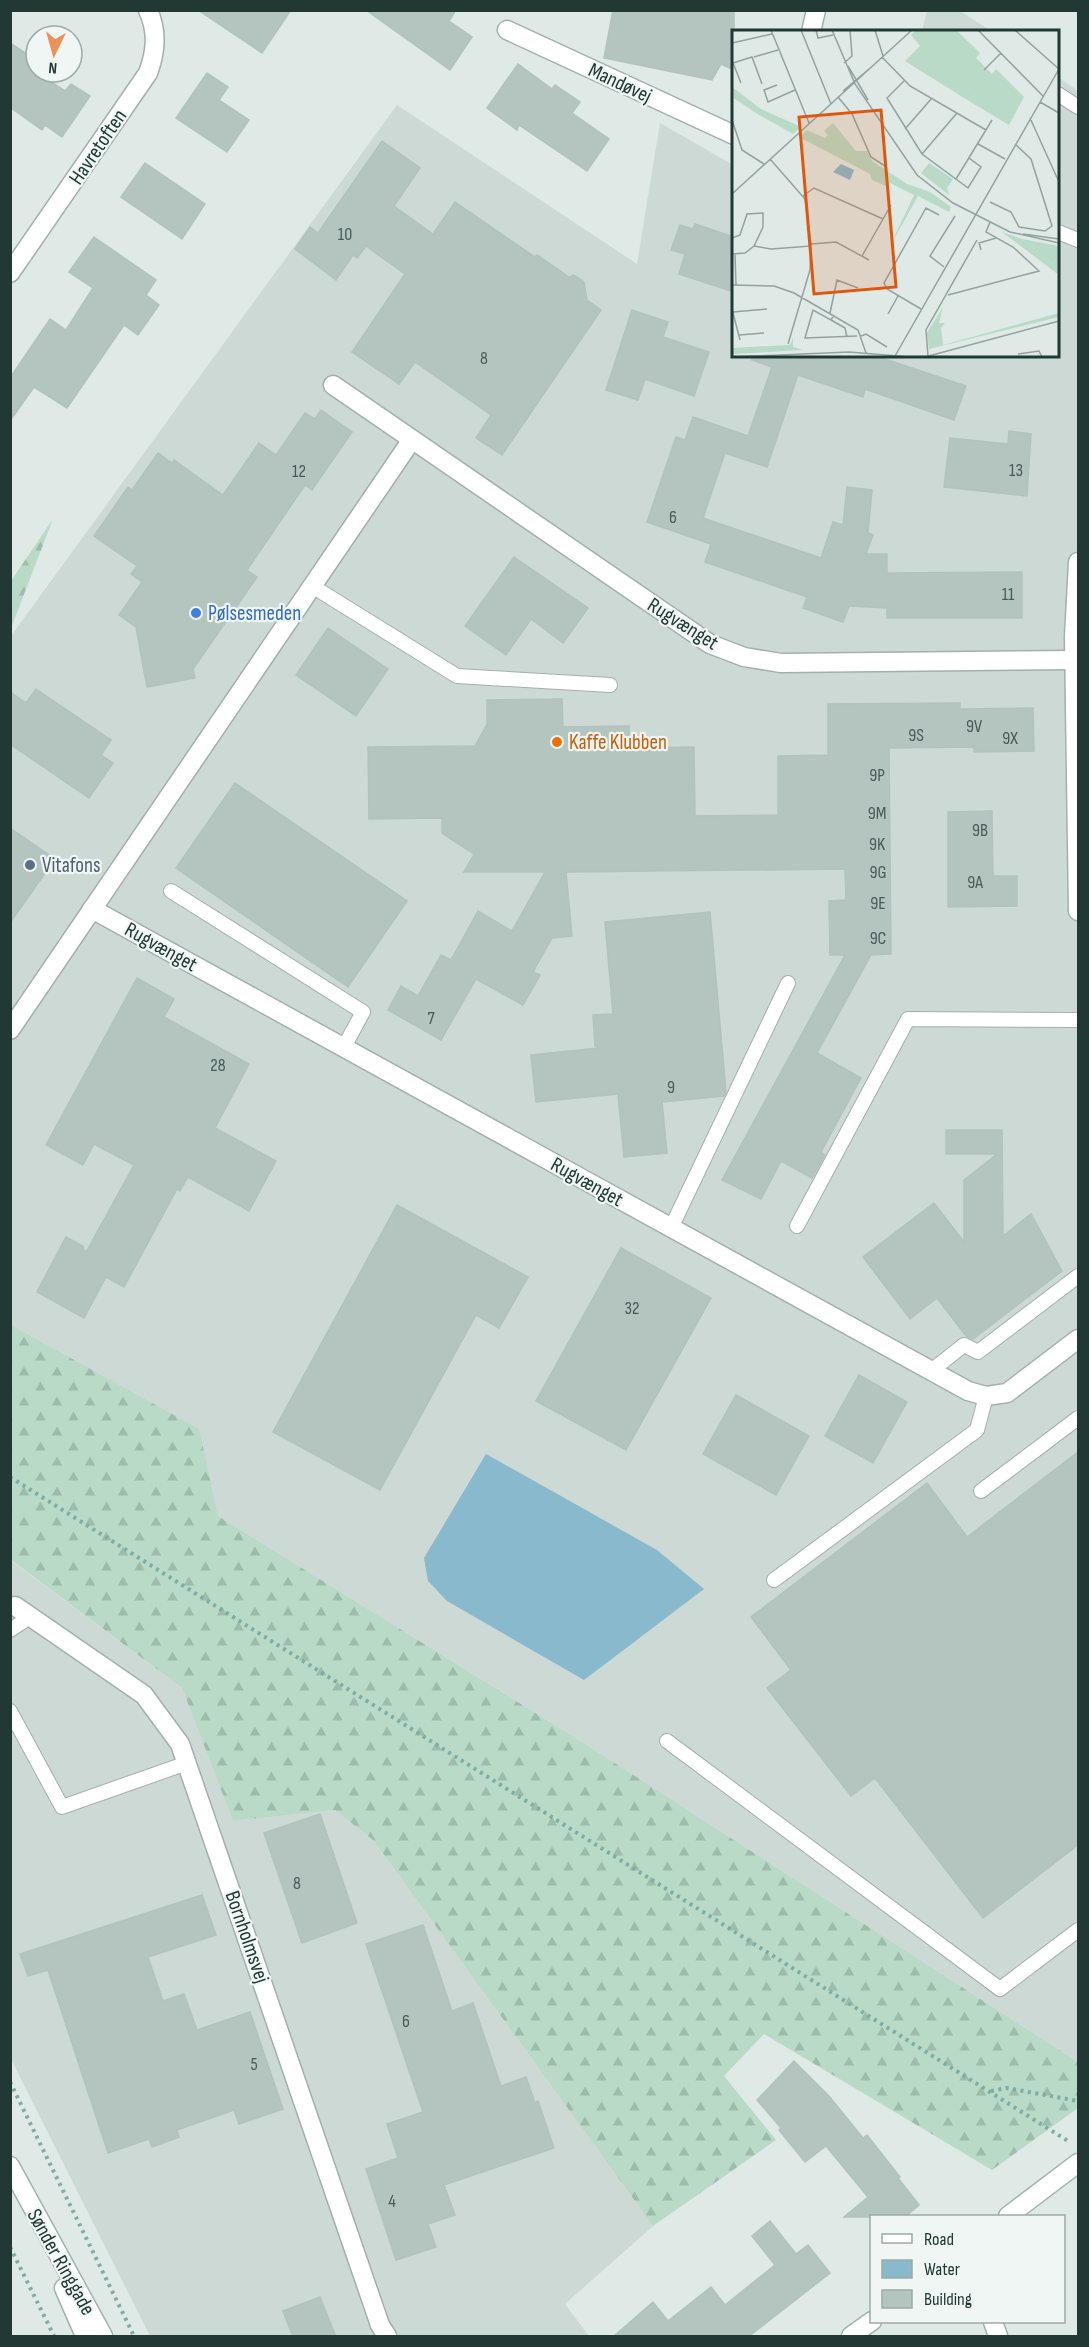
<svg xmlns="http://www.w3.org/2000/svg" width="1089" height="2347" font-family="'Sofia Sans Condensed',sans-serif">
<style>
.built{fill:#cdd9d5}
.forest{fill:url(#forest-firs)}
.water{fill:#88b9cd}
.building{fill:#b4c4bf;stroke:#b2c2be;stroke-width:1.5}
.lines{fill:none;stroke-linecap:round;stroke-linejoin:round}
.lane-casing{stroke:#a2b0ad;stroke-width:16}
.street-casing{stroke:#a2b0ad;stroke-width:21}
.secondary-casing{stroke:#9fb4af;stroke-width:21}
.path{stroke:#80aca4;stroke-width:4;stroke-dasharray:3 4.5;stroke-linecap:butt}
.lane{stroke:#fff;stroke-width:14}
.street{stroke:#fff;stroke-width:18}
.secondary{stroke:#fff;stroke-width:18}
.shop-dot{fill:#3f7fe0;stroke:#eff6f3;stroke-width:2}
.food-dot{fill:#e8710a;stroke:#eff6f3;stroke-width:2}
.service-dot{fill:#5c6f8a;stroke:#eff6f3;stroke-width:2}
.labels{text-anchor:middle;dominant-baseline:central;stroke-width:4.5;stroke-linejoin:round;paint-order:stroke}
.number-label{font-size:18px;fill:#465b58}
.street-label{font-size:21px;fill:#213835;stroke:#eff6f3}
.shop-label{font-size:21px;fill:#366cbe;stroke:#eff6f3;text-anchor:start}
.food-label{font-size:21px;fill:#c56008;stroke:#eff6f3;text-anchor:start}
.service-label{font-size:21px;fill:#4e5e75;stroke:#eff6f3;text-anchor:start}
.inset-road{fill:none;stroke:#93a29f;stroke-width:1.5}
.view{fill:#de570e;fill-opacity:0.15;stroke:#de570e;stroke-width:3}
.inset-edge{fill:none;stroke:#213835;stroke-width:3}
</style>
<defs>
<pattern id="forest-firs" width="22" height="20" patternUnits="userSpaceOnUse" patternTransform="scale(1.5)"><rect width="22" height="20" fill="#b8dac6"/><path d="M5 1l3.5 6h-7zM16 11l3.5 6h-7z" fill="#9ebcab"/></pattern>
</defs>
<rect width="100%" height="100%" fill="#dfe9e6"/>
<!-- built -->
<g class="built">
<path d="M927 10 960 11 991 31H922Z"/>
<path d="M1058 77 1078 91V2062L587 1745 218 1516 198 1429 11 1325V636L397 105 637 264 660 123 733 165 734 356H1058Z"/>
<path d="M10 1560 182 1688 233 1821 335 1810 374 1841 653 2226 565 2304 589 2336H150L11 2059Z"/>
</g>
<!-- forest -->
<g class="forest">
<path d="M53 519 11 628V581Z"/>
<path d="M11 1325 199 1429 218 1516 587 1745 1078 2062V2108L992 2170 764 2034 724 2076 776 2140 653 2226 374 1841 335 1810 233 1821 182 1688 11 1560Z"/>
</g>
<!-- water -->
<path class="water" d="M486 1454 657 1550 704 1589 584 1680 447 1601 428 1581 424 1558Z"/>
<!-- building -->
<g class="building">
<path d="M198 10H291L262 53Z"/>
<path d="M366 10H456L449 21 472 37 450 70Z"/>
<path d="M613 10H734V70L721 64 712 80 604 58Z"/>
<path d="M10 43 36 60V72L65 91 71 84 90 96 62 137 45 125 42 130 10 107Z"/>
<path d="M518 64 552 89 555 85 580 102 572 113 609 139 587 171 519 125 517 130 487 108Z"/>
<path d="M207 73 228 87 219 100 249 120 227 152 176 118Z"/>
<path d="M382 141 420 168 394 206 433 234 455 202 535 257 537 255 569 277 574 275 584 282 587 300 601 310 502 455 476 438 491 415 415 362 399 384 352 352 405 274 366 246 357 258 353 255 336 280 295 249 310 227 318 233Z"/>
<path d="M145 163 205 204 182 239 121 197Z"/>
<path d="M695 224 734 237V292L679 274 685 254 671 250 680 225 693 229Z"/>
<path d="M94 237 156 280 146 295 159 305 138 335 124 325 67 408 34 387 10 421V378L50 319 66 330 93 288 69 272Z"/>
<path d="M632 310 668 322 663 337 709 352 694 396 645 379 638 400 606 390Z"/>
<path d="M752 356H876L966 386 954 420 865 389 863 397 798 375 767 467 725 453 703 518 821 558 833 522 843 525 847 487 872 490 868 533 873 535 866 554H887V573L1022 572V618H887V608L849 606 843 622 803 608 807 597 705 562 711 544 647 522 676 437 685 440 693 417 748 436 772 367 752 360Z"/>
<path d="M321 410 352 432 312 490 305 485 247 570 257 577 193 669 195 678 147 687 136 627 119 615 142 582 131 574 137 566 94 536 128 487 132 490 158 453 172 463 174 460 223 495 259 443 276 455 305 413 315 419Z"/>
<path d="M1009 431 1031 434 1027 496 944 487 950 438 1008 444Z"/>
<path d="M514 557 588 608 563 643 531 619 506 655 465 626Z"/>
<path d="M328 628 388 669 356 716 296 675Z"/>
<path d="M36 689 111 740 101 755 113 763 89 798 10 744V692L26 703Z"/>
<path d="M562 699 563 727 629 726V748L694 747 695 816 778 815V756L828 755V704L960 703V709L1033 708 1034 751 974 752V747L889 748 891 954 871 955 817 1053 861 1078 821 1152 825 1155 812 1178 781 1161 761 1199 722 1180 845 955H830L829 901 846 900 845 869 566 872 572 936 552 938 533 972 540 975 523 1005 476 979 441 1040 388 1010 401 986 418 996 441 955 451 960 478 911 512 931 545 872H464L474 854 442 833V818L369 819 368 747 475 746 487 724V700Z"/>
<path d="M235 783 407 901 348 987 176 868Z"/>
<path d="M992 811 993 876H1017V906L948 907V812Z"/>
<path d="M10 828 55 859 10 923Z"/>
<path d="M710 912 726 1092 724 1096 662 1102 667 1153 624 1157 618 1094 536 1102 531 1055 599 1048 595 1046 593 1015 613 1014 605 922Z"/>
<path d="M137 978 174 999 164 1017 249 1064 215 1128 276 1161 249 1211 188 1177 180 1191 177 1189 124 1287 106 1277 84 1318 37 1292 66 1237 83 1246 85 1254 134 1165 94 1144 83 1165 46 1145Z"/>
<path d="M946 1130H1002L1003 1236 1031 1214 1062 1271 973 1339 966 1336 937 1298 910 1319 863 1257 934 1203 964 1242V1180L997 1154H946Z"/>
<path d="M397 1205 528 1277 499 1328 476 1315 380 1490 273 1432Z"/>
<path d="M621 1248 711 1298 626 1450 536 1401Z"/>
<path d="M859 1375 907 1402 873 1463 825 1436Z"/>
<path d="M736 1395 809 1436 776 1495 703 1454Z"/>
<path d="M1078 1452V1845L983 1918 875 1778 851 1796 767 1688 791 1670 751 1617 927 1483 967 1537Z"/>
<path d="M320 1814 357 1923 302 1943 264 1833Z"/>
<path d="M202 1895 216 1935 148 1957 163 2001 184 1994 197 2030 250 2012 283 2109 239 2124 234 2110 177 2130 179 2137 152 2147 149 2139 108 2153 48 1970 28 1976 20 1954Z"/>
<path d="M423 1925 452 2011 473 2003 501 2086 526 2077 535 2103 538 2101 554 2148 444 2185 455 2215 428 2224 436 2247 396 2260 366 2169 398 2158 387 2124 423 2112 366 1944Z"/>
<path d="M794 2061 829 2096 863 2138 867 2135 900 2177 898 2178 919 2205 905 2217H844L868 2197 826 2146 805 2162 779 2130 781 2128 757 2100Z"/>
<path d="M770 2221 796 2254 808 2245 830 2273 748 2337H613L653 2302 668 2321 711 2287 725 2305 775 2265 752 2236Z"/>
<path d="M320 2297 336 2337H293L283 2311Z"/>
</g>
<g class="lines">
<defs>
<g id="lane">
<path d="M1058 94 1078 107"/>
<path d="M1058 232 1078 240"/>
<path d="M312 586 457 676 610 685"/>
<path d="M171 891 363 1012 344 1047"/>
<path d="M797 1226 908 1019 1078 1020"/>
<path d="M671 1228 788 983"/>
<path d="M931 1371 964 1345 978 1352 1078 1276"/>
<path d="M981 1491 1078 1418"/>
<path d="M774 1580 977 1430 986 1396"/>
<path d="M10 1630 30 1617"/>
<path d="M10 1711 62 1807 187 1763"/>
<path d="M667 1741 1000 1989 1078 1930"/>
</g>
<g id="street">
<path d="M507 30 734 135"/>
<path d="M811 32 816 10"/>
<path d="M10 273 148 73C156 52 158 32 148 10"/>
<path d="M333 385 710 644 744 657 781 663 1074 660"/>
<path d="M1078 562 1074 637 1078 911"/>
<path d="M92 909 968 1391 986 1396 1007 1393 1078 1339"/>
<path d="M10 1030 411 441"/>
<path d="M15 1606 144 1695 180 1744 380 2325 387 2336"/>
<path d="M993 2322 998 2336"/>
</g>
<g id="secondary">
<path d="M10 2166 103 2336"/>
<path d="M1008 2216 1078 2163"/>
<path d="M64 2288 85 2336"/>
<path d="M851 2336 872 2321"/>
</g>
</defs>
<!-- lane casing -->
<use href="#lane" class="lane-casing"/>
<!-- street casing -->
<use href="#street" class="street-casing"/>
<!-- secondary casing -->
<use href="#secondary" class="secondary-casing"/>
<!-- path -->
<g class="path">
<path d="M10 1477 1068 2141"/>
<path d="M10 2082 134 2336"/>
<path d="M991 2091 1007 2088 1078 2101"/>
<path d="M10 2247 54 2336"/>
</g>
<!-- lane -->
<use href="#lane" class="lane"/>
<!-- street -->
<use href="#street" class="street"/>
<!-- secondary -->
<use href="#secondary" class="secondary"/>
</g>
<!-- markers -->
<circle class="shop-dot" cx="196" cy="613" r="6"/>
<circle class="food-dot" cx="557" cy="742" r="6"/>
<circle class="service-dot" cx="30" cy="865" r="6"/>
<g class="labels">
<!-- number labels -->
<g class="number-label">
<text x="345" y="234">10</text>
<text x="484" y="358">8</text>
<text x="1016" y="470">13</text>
<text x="299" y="471">12</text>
<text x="673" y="517">6</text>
<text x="1008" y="594">11</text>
<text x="974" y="726">9V</text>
<text x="916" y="735">9S</text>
<text x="1010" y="738">9X</text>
<text x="877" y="775">9P</text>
<text x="877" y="813">9M</text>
<text x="980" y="830">9B</text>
<text x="877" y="844">9K</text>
<text x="878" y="872">9G</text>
<text x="975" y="882">9A</text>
<text x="878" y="903">9E</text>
<text x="878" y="938">9C</text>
<text x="431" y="1018">7</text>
<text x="218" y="1065">28</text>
<text x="671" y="1087">9</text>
<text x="632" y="1308">32</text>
<text x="297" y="1883">8</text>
<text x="406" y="2021">6</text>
<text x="254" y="2064">5</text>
<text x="392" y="2201">4</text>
</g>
<!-- street labels -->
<g class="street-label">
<text transform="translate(620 83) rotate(25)">Mandøvej</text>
<text transform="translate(98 147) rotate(-56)">Havretoften</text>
<text transform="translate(683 624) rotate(32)">Rugvænget</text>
<text transform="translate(161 947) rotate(29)">Rugvænget</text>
<text transform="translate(587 1182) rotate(29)">Rugvænget</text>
<text transform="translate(247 1937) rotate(71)">Bornholmsvej</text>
<text transform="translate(61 2262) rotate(61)">Sønder Ringgade</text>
</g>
<!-- shop labels -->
<g class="shop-label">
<text x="208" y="613">Pølsesmeden</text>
</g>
<!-- food labels -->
<g class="food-label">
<text x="569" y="742">Kaffe Klubben</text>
</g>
<!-- service labels -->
<g class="service-label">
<text x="42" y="865">Vitafons</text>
</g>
</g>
<!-- overview -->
<g transform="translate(732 30)">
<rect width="327" height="327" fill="#dfe9e6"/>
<path d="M290 209 327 216V239Z" fill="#b8dac6"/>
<path d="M0 57 29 79 69 97 61 104 24 83 0 67ZM101 93 124 121H135L140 131 175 154 198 162 219 177 217 182 186 166 157 218 182 165 158 153 156 157 140 150 138 144 67 107 75 100 93 108 96 105 92 101ZM270 202 290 209 327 239V245ZM211 277 207 293H213L209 298 211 315 327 283V287L197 319 195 303ZM61 308V317L71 320 0 324V318L58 315Z" fill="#b8dac6"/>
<path d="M184 0H224L248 23 244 28 260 44 237 71 173 31 188 16 179 5Z" fill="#b8dac6"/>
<path d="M197 133 221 149 215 158 217 165 189 143Z" fill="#b8dac6"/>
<path d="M264 39 292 67 277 95 237 71Z" fill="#b8dac6"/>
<path d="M109 134 122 140 118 150 101 142Z" fill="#88b9cd"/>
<path class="inset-road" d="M39 0 77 93M69 0 99 74M84 0 86 8 101 5M100 0 123 54 185 145 221 173 278 202 327 213M143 0 151 26M246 0 311 66M283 0 327 39M0 13 40 4M22 27 46 20M150 27 178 56 254 100M112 33 120 26 118 0M116 36 136 70M252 40 269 23M172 51 155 68 190 124 236 158 249 137 237 128M9 53 1 33 20 27 30 54M45 55 32 60 36 72 63 60M111 61 137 39M106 67 120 84 139 127 153 136M308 72 327 83M298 88 327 152M0 90 10 120 32 134M173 99 200 68M246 114 273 129M190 124 225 83M38 129 73 169 79 214 78 240 56 314M224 149 260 90M0 164 180 0M71 166 82 158 151 189M258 172 279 182 287 197 313 201 320 196 299 129 283 114M291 204 327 209M0 208 8 205 15 184 31 183V197L22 216 13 223 0 224M79 214 104 212 137 230M22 216 39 219 79 216M249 220 247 213 264 208M3 224 4 255M130 226 159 175M212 237 198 226 223 186M0 255 42 256 62 263 126 300 134 323M216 265 307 241 281 217 254 202 258 192M0 279 8 310M189 279 155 259 152 253 194 178 207 185M1 282 35 279M98 283 105 250 126 258M156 284 166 266M102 285 99 290 81 280 73 308 125 306M99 290 113 298 115 307M7 305 32 303M129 306 134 304 155 317M286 324 307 321 310 327M163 326 327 39M196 326 194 300 245 210M0 327 117 322 178 327M193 327 327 291"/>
<path class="view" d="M149 80 164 257 82 264 67 87Z"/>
<rect width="327" height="327" class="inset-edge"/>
</g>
<!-- border -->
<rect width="1089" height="2347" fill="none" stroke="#213835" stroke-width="24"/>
<!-- legend -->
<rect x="870" y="2215" width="195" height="108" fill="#eff6f3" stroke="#9daaa7" stroke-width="1.5"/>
<rect x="882" y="2234" width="30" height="9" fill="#ffffff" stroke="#9daaa7" stroke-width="1.5"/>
<text x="924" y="2245" font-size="18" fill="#213835">Road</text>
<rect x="882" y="2260" width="30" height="18" fill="#88b9cd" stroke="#9daaa7" stroke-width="1.5"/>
<text x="924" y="2275" font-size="18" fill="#213835">Water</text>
<rect x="882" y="2290" width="30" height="18" fill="#b4c4bf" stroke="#9daaa7" stroke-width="1.5"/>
<text x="924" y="2305" font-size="18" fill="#213835">Building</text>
<!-- north arrow -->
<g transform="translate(54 54) rotate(185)"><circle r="28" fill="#eff6f3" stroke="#9daaa7" stroke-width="1.5"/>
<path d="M0-4.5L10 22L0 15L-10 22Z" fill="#eb915b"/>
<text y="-9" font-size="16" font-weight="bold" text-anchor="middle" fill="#213835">N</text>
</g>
</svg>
